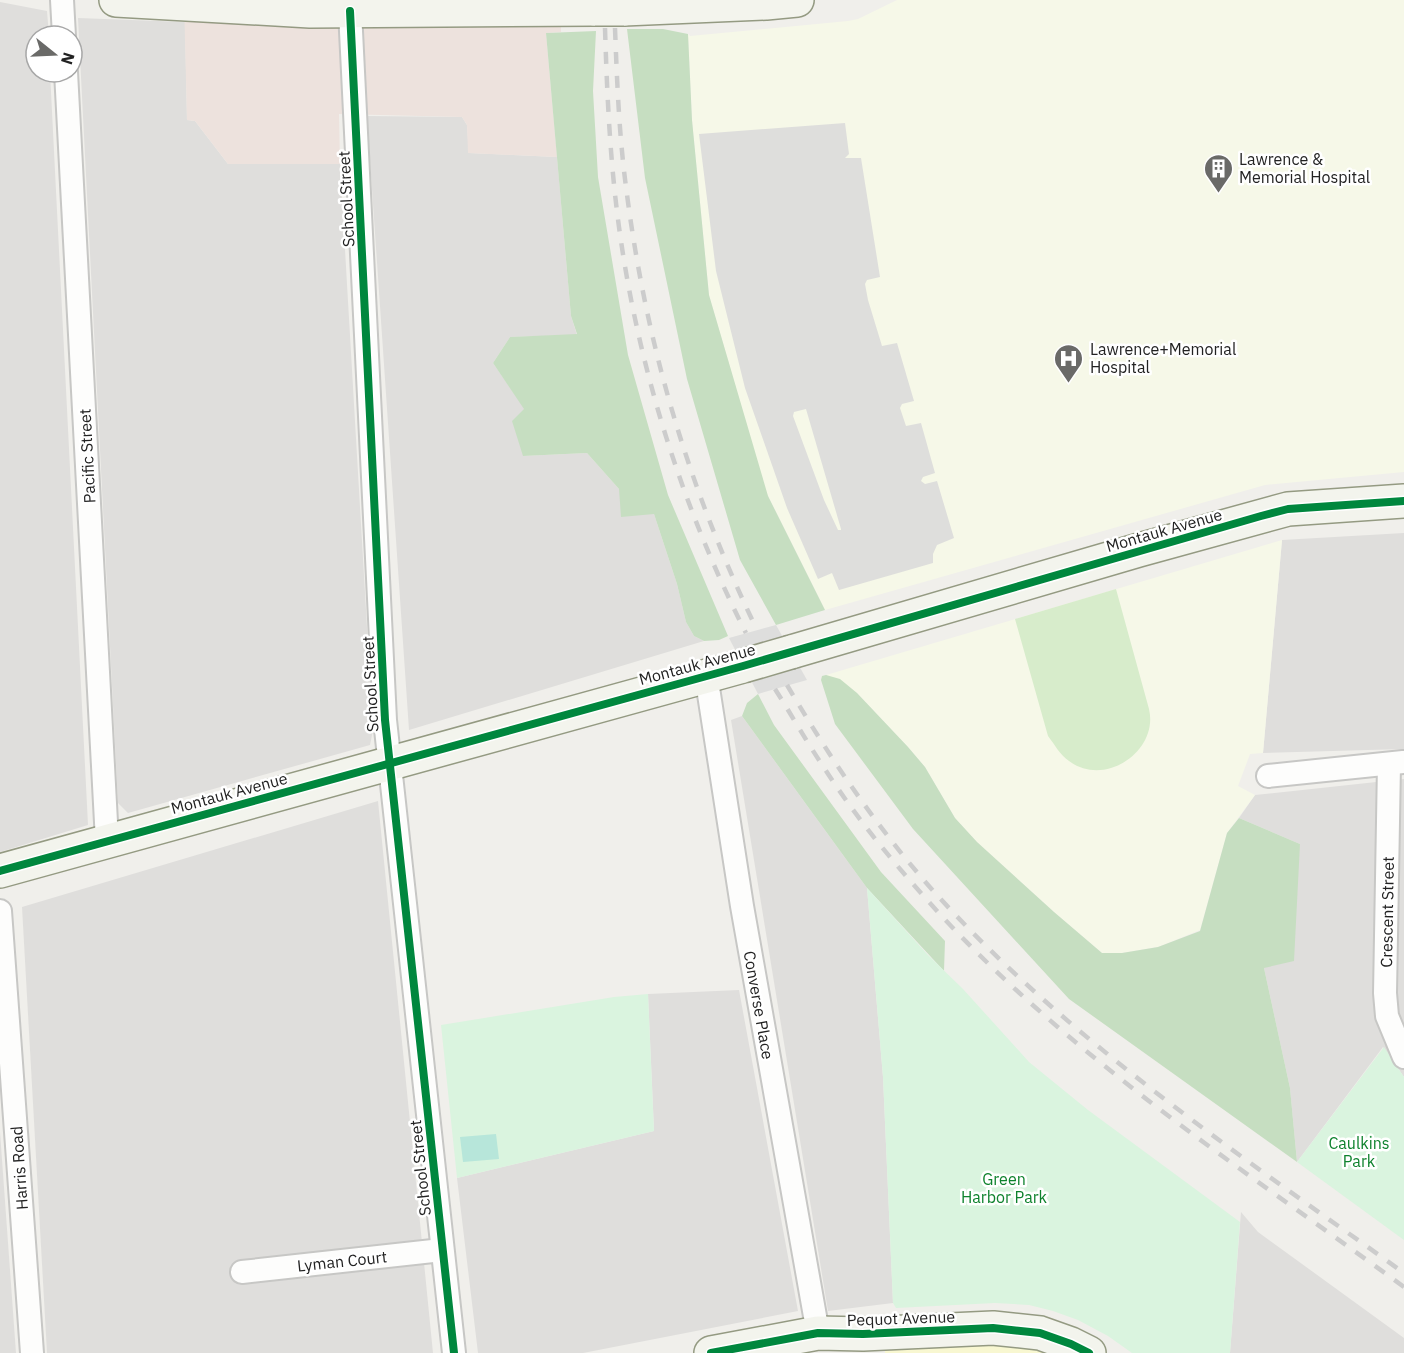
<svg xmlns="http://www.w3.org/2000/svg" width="1404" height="1353" font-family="'IBM Plex Sans',sans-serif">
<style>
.residential{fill:#dfdedc}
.commercial{fill:#ede2dd}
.education{fill:#f6f8e8}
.religious{fill:#dededc;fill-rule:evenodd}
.grass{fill:#d7eccb}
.forest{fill:#c6dec1}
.sand{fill:#f8f7d1}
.park{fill:#daf4df}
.pitch{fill:#b7e6da}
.pier{fill:#dededd}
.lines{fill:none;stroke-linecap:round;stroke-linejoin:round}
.street-casing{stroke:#c7c7c5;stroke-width:26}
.secondary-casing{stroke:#949a82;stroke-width:36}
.street{stroke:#fdfdfc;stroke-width:22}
.secondary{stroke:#f3f4ed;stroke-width:33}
.rail{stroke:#ccc;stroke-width:4.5;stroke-dasharray:12 12;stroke-linecap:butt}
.secondary-bridge-casing{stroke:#949a82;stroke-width:36;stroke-linecap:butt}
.secondary-bridge{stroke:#f3f4ed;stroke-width:33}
.cycleway-casing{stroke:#fff;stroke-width:11}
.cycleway{stroke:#00873e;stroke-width:8}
.labels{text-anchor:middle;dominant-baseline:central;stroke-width:5;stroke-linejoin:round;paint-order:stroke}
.poi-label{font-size:16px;fill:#222;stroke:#fff;text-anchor:start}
.street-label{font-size:16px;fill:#222;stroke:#fff}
.park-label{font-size:16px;fill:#0e822d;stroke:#fff}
</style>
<rect width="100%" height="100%" fill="#f0efeb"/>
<!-- residential -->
<g class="residential">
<path d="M0 2 47 11 49 36H36V72H50L88 825 0 852Z"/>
<path d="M78 18 185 22 187 120 195 121 228 164H340L373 730 370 745 128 813 118 803Z"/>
<path d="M367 116 462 117 467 125 469 153 557 157 571 316 577 335 510 337 493 363 525 409 523 456 587 453 619 489 654 514 677 584 686 622 694 636 704 641 409 730Z"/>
<path d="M1404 533V749L1263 753 1282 540Z"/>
<path d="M742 716 867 888 883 1077 893 1303 828 1311 731 720Z"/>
<path d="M1404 779V1077L1383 1047 1297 1162 1290 1088 1264 968 1300 844 1239 818 1255 795Z"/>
<path d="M378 801 433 1353H47L22 907Z"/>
<path d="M739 990 798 1311 583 1353H478L457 1178 654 1131 648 994Z"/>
<path d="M0 1132 16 1353H0Z"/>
<path d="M1241 1212 1258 1232 1404 1338V1353H1230Z"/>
</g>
<!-- commercial -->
<path class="commercial" d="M184 0H561V32L546 33 557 157 468 153 467 125 462 117 339 114 340 164H228L195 121 187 120Z"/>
<!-- education -->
<g class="education">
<path d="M897 0H1404V472L1265 485 825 610 766 492 709 295 692 120 688 34 690 36 848 21 858 19Z"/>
<path d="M1282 540 1263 753 1250 754 1238 786 1255 795 1227 833 1200 930 1158 947 1122 953H1102L1054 912 977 842 955 818 925 767 908 747 857 693 826 675Z"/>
</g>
<!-- religious -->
<path class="religious" d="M845 123 849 154 845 158H861L880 277 867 280 865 284 868 300 882 346 897 343 914 401 902 404 900 408 906 426 921 423 935 473 923 477 921 481 925 484 937 481 954 538 937 545 933 554V563L839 590 832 573 818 579 787 508 745 388 716 271 699 134ZM806 409 841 529V530H838L824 500 793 416 794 412Z"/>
<!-- grass -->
<path class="grass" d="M1116 589 1149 709C1159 751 1105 788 1069 761 1060 755 1055 745 1048 736L1015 619Z"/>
<!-- forest -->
<g class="forest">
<path d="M627 29H663L688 34 692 120 709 295 768 496 825 610 776 625 740 560 687 379 645 178Z"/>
<path d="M596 31 593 91 598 177 628 355 668 495 728 636 719 640 704 641 694 636 686 622 677 584 654 514 621 517 619 489 587 453 523 456 512 421 524 409 493 363 510 337 577 334 571 316 546 33Z"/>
<path d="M826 675 840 679 857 693 908 747 925 767 955 818 977 842 1054 912 1102 953H1122L1158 947 1200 931 1227 833 1239 818 1300 844 1294 961 1264 968 1290 1088 1297 1162 1069 999 913 829 835 724 821 680 822 676Z"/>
<path d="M758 694 774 725 881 872 945 941 944 971 867 888 742 716 747 703Z"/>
</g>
<!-- sand -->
<path class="sand" d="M996 1343 1017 1344 1055 1353H885V1349Z"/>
<!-- park -->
<g class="park">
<path d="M867 888 928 955 963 989 1029 1062 1088 1110 1240 1222 1230 1353H1132L1108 1336 1078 1320 1053 1311 1029 1305 995 1303 896 1308 893 1303 883 1077Z"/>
<path d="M648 994 654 1131 457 1178 441 1025 614 997Z"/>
<path d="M1384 1047 1404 1077V1240L1297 1162Z"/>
</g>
<!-- pitch -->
<path class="pitch" d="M496 1134 499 1159 463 1162 460 1137Z"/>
<!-- pier -->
<path class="pier" d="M776 625 807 680 758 694 729 638Z"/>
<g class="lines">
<defs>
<g id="street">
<path d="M62 0 64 36"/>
<path d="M350 11 385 720 454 1353"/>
<path d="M66 72 107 841"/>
<path d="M706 675 742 906 818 1333"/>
<path d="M1389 764 1385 993 1387 1016 1404 1057"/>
<path d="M1268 776 1403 762"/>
<path d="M0 911 32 1353"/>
<path d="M242 1272 442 1250"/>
</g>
<g id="secondary">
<path d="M116 0 310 11 595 9"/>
<path d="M624 9 766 3 797 0"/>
<path d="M791 652 1139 550 1288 509 1404 501"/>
<path d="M0 871 743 666"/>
<path d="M711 1353 818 1333 863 1334 993 1328 1040 1333 1071 1344 1089 1353"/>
</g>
</defs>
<!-- street casing -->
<use href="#street" class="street-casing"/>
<!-- secondary casing -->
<use href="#secondary" class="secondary-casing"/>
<!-- street -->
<use href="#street" class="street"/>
<!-- secondary -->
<use href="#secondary" class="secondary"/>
<!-- rail -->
<g class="rail">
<path d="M605 28C607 94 610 161 619 227 638 367 682 507 746 633"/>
<path d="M615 28C617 81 619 134 626 187 646 345 688 487 757 630"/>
<path d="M787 685C834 765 886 841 949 908 1082 1050 1247 1160 1404 1273"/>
<path d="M775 689C791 714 806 741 823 766 856 818 896 866 938 912 1073 1059 1244 1170 1404 1287"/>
</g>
<defs>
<g id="secondary-bridge">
<path d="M595 9H624"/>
<path d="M743 666 791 652"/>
</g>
</defs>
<!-- secondary-bridge casing -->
<use href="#secondary-bridge" class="secondary-bridge-casing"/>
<!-- secondary-bridge -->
<use href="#secondary-bridge" class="secondary-bridge"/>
<defs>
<g id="cycleway">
<path d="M350 11 385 720 454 1353"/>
<path d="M0 871 743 666 1261 516 1288 509 1404 501"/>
<path d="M711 1353 818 1333 863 1334 993 1328 1040 1333 1071 1344 1089 1353"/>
</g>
</defs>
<!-- cycleway casing -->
<use href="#cycleway" class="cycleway-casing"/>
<!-- cycleway -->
<use href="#cycleway" class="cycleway"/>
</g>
<!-- icons -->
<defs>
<symbol id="building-pin" viewBox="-11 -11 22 30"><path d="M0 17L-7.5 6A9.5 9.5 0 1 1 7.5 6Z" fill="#6a6a68" stroke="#fff"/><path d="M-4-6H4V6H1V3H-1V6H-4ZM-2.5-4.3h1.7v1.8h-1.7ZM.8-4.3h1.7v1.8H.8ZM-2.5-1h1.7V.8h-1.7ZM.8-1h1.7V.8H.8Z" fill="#fff"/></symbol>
<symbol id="hospital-pin" viewBox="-11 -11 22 30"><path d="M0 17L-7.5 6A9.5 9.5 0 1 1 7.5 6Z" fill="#6a6a68" stroke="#fff"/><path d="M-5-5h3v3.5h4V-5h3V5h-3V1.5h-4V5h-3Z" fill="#fff"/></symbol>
</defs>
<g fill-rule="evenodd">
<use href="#building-pin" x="1202" y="152" width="33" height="45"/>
<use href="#hospital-pin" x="1052" y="342" width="33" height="45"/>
</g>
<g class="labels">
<!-- poi labels -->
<g class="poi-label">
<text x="1239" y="159">Lawrence &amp;<tspan x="1239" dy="18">Memorial Hospital</tspan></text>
<text x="1090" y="349">Lawrence+Memorial<tspan x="1090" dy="18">Hospital</tspan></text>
</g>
<!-- street labels -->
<g class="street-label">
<text transform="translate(346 199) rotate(-93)">School Street</text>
<text transform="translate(87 456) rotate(-93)">Pacific Street</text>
<text transform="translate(1164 530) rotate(-16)">Montauk Avenue</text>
<text transform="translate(697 664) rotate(-15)">Montauk Avenue</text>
<text transform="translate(370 684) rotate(-93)">School Street</text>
<text transform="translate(229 793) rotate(-15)">Montauk Avenue</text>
<text transform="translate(1387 912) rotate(-89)">Crescent Street</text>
<text transform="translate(759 1005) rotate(80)">Converse Place</text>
<text transform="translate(19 1168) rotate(-94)">Harris Road</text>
<text transform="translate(420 1168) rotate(-96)">School Street</text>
<text transform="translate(342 1261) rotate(-6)">Lyman Court</text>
<text transform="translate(901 1318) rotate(-2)">Pequot Avenue</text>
</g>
<!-- park labels -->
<g class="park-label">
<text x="1359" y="1143">Caulkins<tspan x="1359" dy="18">Park</tspan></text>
<text x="1004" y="1179">Green<tspan x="1004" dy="18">Harbor Park</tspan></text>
</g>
</g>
<!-- north arrow -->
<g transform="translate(54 54) rotate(108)"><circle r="28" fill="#ffffff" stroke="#a7a7a7" stroke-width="1.5"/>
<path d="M0-4.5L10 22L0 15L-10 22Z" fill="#6a6a68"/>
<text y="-9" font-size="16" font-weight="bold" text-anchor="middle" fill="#222222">N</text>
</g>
</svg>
